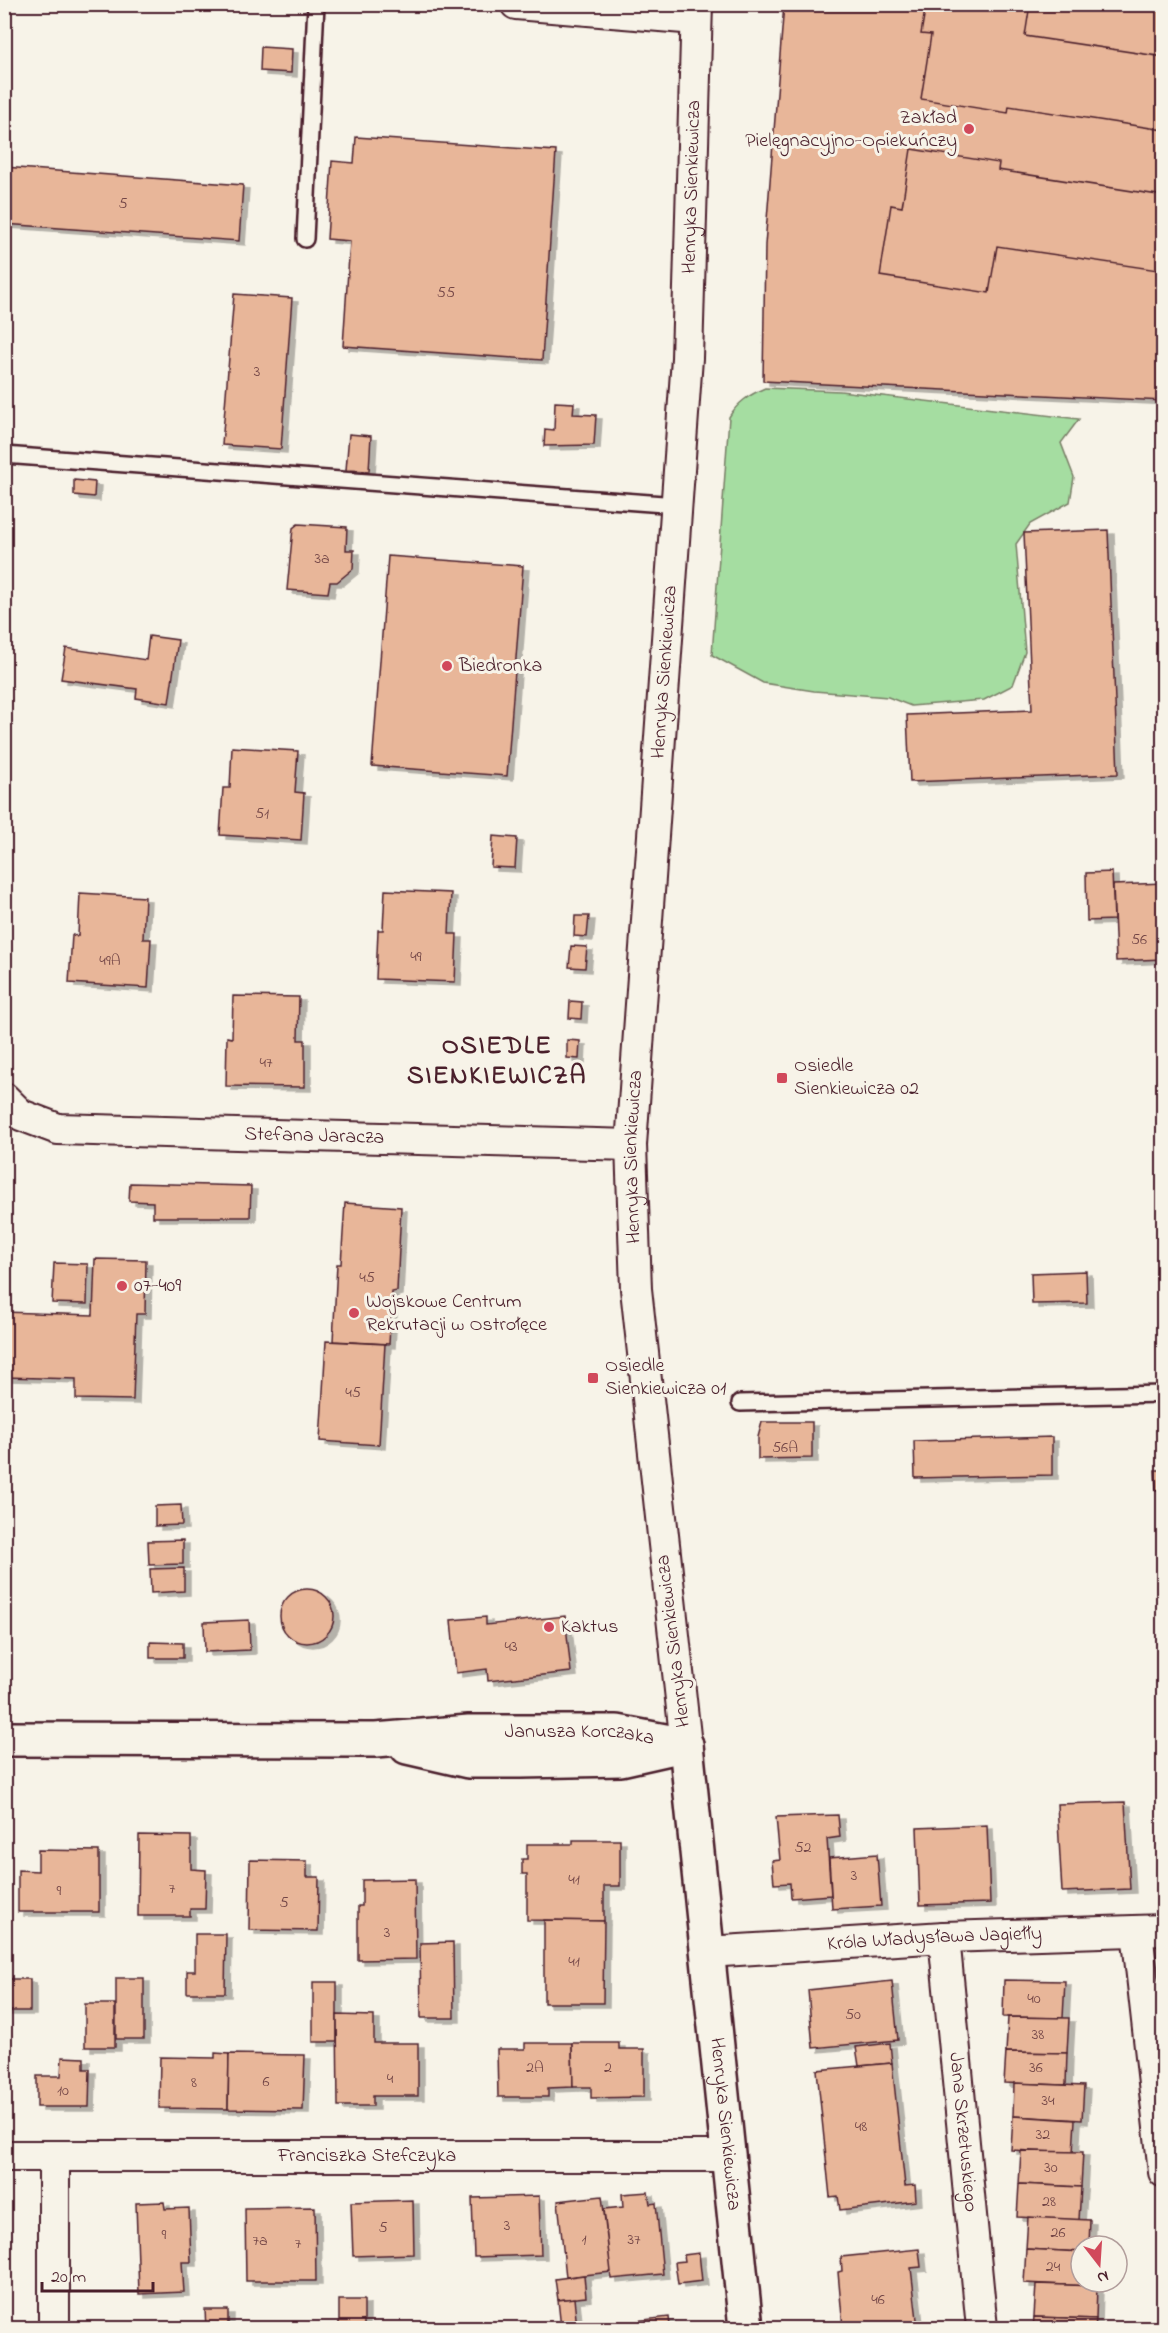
<svg xmlns="http://www.w3.org/2000/svg" width="1168" height="2333" font-family="'Indie Flower',sans-serif">
<style>
.green{fill:#a5dda1;stroke:#787e66;stroke-width:1.5}
.building{fill:#e8b699;stroke:#4a1f2b;stroke-width:1.5;filter:url(#shadow)}
.lines{fill:none;stroke-linecap:round;stroke-linejoin:round}
.service-casing{stroke:#4a1f2b;stroke-width:20}
.minor-casing{stroke:#4a1f2b;stroke-width:34}
.tertiary-casing{stroke:#4a1f2b;stroke-width:38}
.service{stroke:#f7f3e8;stroke-width:15}
.minor{stroke:#f7f3e8;stroke-width:30}
.tertiary{stroke:#f7f3e8;stroke-width:33}
.poi-dot{fill:#d1495b;stroke:#f7f3e8;stroke-width:2}
.labels{text-anchor:middle;dominant-baseline:central;stroke-width:6;stroke-linejoin:round;paint-order:stroke}
.number-label{font-size:16px;fill:#724546}
.poi-label{font-size:20px;fill:#4a1f2b;stroke:#f7f3e8;text-anchor:start}
.street-label{font-size:20px;fill:#4a1f2b;stroke:#f7f3e8}
.district-label{font-size:26px;font-weight:bold;letter-spacing:1.5px;fill:#4a1f2b;stroke:#f7f3e8}
</style>
<defs>
<filter id="shadow"><feDropShadow dx="6" dy="4" stdDeviation="0" flood-color="#0004"/></filter>
</defs>
<rect width="100%" height="100%" fill="#f7f3e8"/>
<filter id="ink" filterUnits="userSpaceOnUse"><feTurbulence type="fractalNoise" baseFrequency=".0167" numOctaves="2"/><feDisplacementMap in="SourceGraphic" scale="12" xChannelSelector="R" yChannelSelector="G"/><feConvolveMatrix kernelMatrix="1 2 1 2 8 2 1 2 1" color-interpolation-filters="sRGB"/></filter>
<g filter="url(#ink)">
<!-- green -->
<path class="green" d="M765 388 840 391 1079 419 1061 443 1074 477 1070 502 1030 524 1016 544 1025 652 1013 685 984 700 911 706 888 697 814 691 763 683 712 655 729 417C738 402 749 395 765 388Z"/>
<!-- building -->
<g class="building">
<path d="M784 4H1164V401L763 381 765 245Z"/>
<path d="M926 4H1030L1025 36 1164 57V130L1009 106 1008 113 921 99 931 35 921 34Z"/>
<path d="M261 47 292 49 291 73 260 71Z"/>
<path d="M356 137 556 151 542 360 343 346 350 241 327 239 332 161 354 163Z"/>
<path d="M911 149 999 163 998 170 1164 196V271L997 246 989 293 880 276 891 205 902 207Z"/>
<path d="M4 167 243 185 239 241 4 224Z"/>
<path d="M234 294 292 298 281 449 222 445Z"/>
<path d="M555 402 574 403 573 414 596 415 594 445 544 446 545 429 554 430Z"/>
<path d="M349 434 371 436 369 471 346 470Z"/>
<path d="M74 480 95 482 94 497 74 495Z"/>
<path d="M298 524 347 527 346 550H354L353 569 337 582H330L328 593 287 590 293 528Z"/>
<path d="M1108 530 1118 774 910 782 907 715 1032 710 1024 533Z"/>
<path d="M388 556 523 566 507 776 372 766Z"/>
<path d="M149 636 178 640 169 703 136 698 137 689 61 679 66 648 146 660Z"/>
<path d="M232 747 298 751 295 792 304 793 301 840 220 835 223 788H230Z"/>
<path d="M493 836 517 838 515 868 491 867Z"/>
<path d="M1112 872 1114 920 1087 921 1086 873Z"/>
<path d="M1164 883V959L1116 961 1113 885Z"/>
<path d="M385 890 451 893 449 934H457L455 982 376 979 378 930H383Z"/>
<path d="M80 893 145 897 143 939H151L148 988 69 983 72 935 78 936Z"/>
<path d="M575 916H589L587 937 574 936Z"/>
<path d="M571 946 587 947 585 968 569 967Z"/>
<path d="M233 996 299 997 298 1040H305V1087L226 1086 227 1037 232 1038Z"/>
<path d="M570 1001 582 1002 581 1019 569 1018Z"/>
<path d="M567 1040 580 1041 579 1059 567 1058Z"/>
<path d="M130 1183 251 1186 250 1217H153V1202L129 1201Z"/>
<path d="M345 1203 401 1207 397 1291 392 1292 389 1344 333 1341 337 1264H341Z"/>
<path d="M95 1259 146 1260 145 1314H136L133 1400 76 1399V1379L4 1377 7 1330H4V1312L93 1315Z"/>
<path d="M54 1263 88 1264 87 1304 52 1303Z"/>
<path d="M1086 1271 1087 1303 1032 1304 1031 1273Z"/>
<path d="M326 1341 385 1344 379 1445 320 1441Z"/>
<path d="M762 1422H812V1458L758 1459V1437Z"/>
<path d="M1052 1437V1475L915 1478 914 1441Z"/>
<path d="M1155 1470H1164V1490H1156Z"/>
<path d="M181 1505 182 1525 155 1526V1506Z"/>
<path d="M183 1540V1564L149 1565 148 1541Z"/>
<path d="M184 1568V1591L151 1593 150 1569Z"/>
<circle cx="307" cy="1616" r="27"/>
<path d="M565 1616 571 1672 488 1681 487 1669 456 1673 451 1620 486 1617V1625Z"/>
<path d="M249 1620 250 1650 205 1652 204 1622Z"/>
<path d="M150 1642 183 1643V1658H150Z"/>
<path d="M1125 1802 1130 1889 1062 1892 1057 1804Z"/>
<path d="M838 1815 840 1837 827 1839 831 1895 791 1898 790 1883 774 1884 772 1861 780 1860 776 1817Z"/>
<path d="M987 1825 990 1903 920 1905 917 1828Z"/>
<path d="M139 1835 191 1836V1869L206 1870 205 1909H190V1916H138Z"/>
<path d="M573 1840H620V1886H604V1921L527 1920V1874H522V1859H527V1844H573Z"/>
<path d="M38 1850 99 1851V1912H18V1870L38 1871Z"/>
<path d="M877 1854 881 1906 832 1909 829 1858Z"/>
<path d="M250 1860 307 1861V1877H319L318 1931 249 1930Z"/>
<path d="M415 1879 416 1959 358 1960V1906H362V1880Z"/>
<path d="M544 1920 604 1921 603 2003H544Z"/>
<path d="M195 1934H226L225 1993H187V1971H195Z"/>
<path d="M453 1942 454 2018H421L420 1943Z"/>
<rect x="116" y="1978" width="28" height="61"/>
<rect x="4" y="1979" width="26" height="32"/>
<path d="M1004 1980 1065 1981 1063 2018 1003 2017Z"/>
<path d="M892 1981 898 2040 813 2048 808 1990Z"/>
<rect x="313" y="1982" width="24" height="60"/>
<rect x="85" y="2004" width="30" height="43"/>
<path d="M337 2015 374 2016V2043H418V2096H373V2106H338Z"/>
<path d="M1008 2017 1069 2018 1067 2053 1006 2052Z"/>
<path d="M525 2043H572L573 2087 548 2088V2097H498L497 2049H525Z"/>
<path d="M572 2043H619V2049H644V2097L591 2098V2087H573Z"/>
<path d="M890 2043 892 2063 859 2066 856 2047Z"/>
<path d="M1006 2052 1067 2053 1066 2085 1004 2083Z"/>
<path d="M215 2053 229 2054 228 2109 159 2108 160 2057 215 2058Z"/>
<path d="M229 2054 305 2055 303 2110 228 2109Z"/>
<path d="M62 2057 84 2058V2069H90L89 2107H37V2076H61Z"/>
<path d="M892 2063 905 2186 915 2185 916 2201 840 2210 838 2196 830 2197 817 2070Z"/>
<path d="M1014 2083 1084 2086 1082 2120 1013 2116Z"/>
<path d="M1013 2116 1075 2120 1073 2153 1011 2150Z"/>
<path d="M1021 2151 1083 2152 1081 2187 1019 2184Z"/>
<path d="M1019 2184 1081 2187 1079 2220 1017 2217Z"/>
<path d="M648 2192 650 2204 656 2203 663 2274 611 2279 604 2209 623 2207 622 2194Z"/>
<path d="M539 2196 541 2255 474 2257 472 2198Z"/>
<path d="M602 2196 611 2272 566 2277 558 2201Z"/>
<path d="M413 2200 414 2254 353 2256 351 2202Z"/>
<path d="M164 2202 165 2209 189 2208 191 2262H182L184 2292 139 2294 136 2203Z"/>
<path d="M315 2207 316 2281H246L245 2208Z"/>
<path d="M1028 2217 1090 2220 1089 2246H1081V2252L1026 2249Z"/>
<path d="M919 2249 921 2267 911 2268 918 2328H843L838 2272 842 2271 841 2257Z"/>
<path d="M1026 2249 1081 2252V2282H1087V2286L1024 2283Z"/>
<path d="M699 2253 702 2281 678 2284 675 2262 685 2261 684 2255Z"/>
<path d="M584 2275 586 2297 558 2300 555 2279Z"/>
<path d="M1036 2284 1097 2286 1096 2319 1034 2317Z"/>
<path d="M574 2298 577 2328H561L558 2300Z"/>
<rect x="339" y="2300" width="25" height="28"/>
<path d="M205 2310H228V2328H206Z"/>
<path d="M669 2317 670 2326 673 2325V2328H618V2323Z"/>
<path d="M1034 2317 1096 2319 1095 2328H1033Z"/>
</g>
<g class="lines">
<defs>
<g id="service">
<path d="M305 239 316 4"/>
<path d="M4 455 677 505"/>
<path d="M740 1403 1164 1394"/>
</g>
<g id="minor">
<path d="M516 4 696 19"/>
<path id="s1" d="M4 1098 21 1115 58 1129 631 1145"/>
<path id="s2" d="M686 1745 636 1289 631 1145 687 358 697 4"/>
<path d="M1137 1931 1164 2172"/>
<path id="s3" d="M944 1937 982 2328"/>
<path id="s4" d="M707 1952 944 1937 1164 1930"/>
<path id="s5" d="M4 2156H729"/>
<path d="M54 2156V2328"/>
</g>
<g id="tertiary">
<path id="s6" d="M4 1739 376 1740 469 1732H617L686 1745"/>
<path id="s7" d="M686 1745 746 2328"/>
<path d="M407 1747 468 1761H521L621 1759 670 1748"/>
</g>
</defs>
<!-- service casing -->
<use href="#service" class="service-casing"/>
<!-- minor casing -->
<use href="#minor" class="minor-casing"/>
<!-- tertiary casing -->
<use href="#tertiary" class="tertiary-casing"/>
<!-- service -->
<use href="#service" class="service"/>
<!-- minor -->
<use href="#minor" class="minor"/>
<!-- tertiary -->
<use href="#tertiary" class="tertiary"/>
</g>
</g>
<!-- markers -->
<g class="poi-dot">
<circle cx="969" cy="129" r="6"/>
<circle cx="447" cy="666" r="6"/>
<rect x="776" y="1072" width="12" height="12" rx="3"/>
<circle cx="122" cy="1286" r="6"/>
<circle cx="354" cy="1313" r="6"/>
<rect x="587" y="1372" width="12" height="12" rx="3"/>
<circle cx="549" cy="1627" r="6"/>
</g>
<g class="labels">
<!-- number labels -->
<g class="number-label">
<text x="123" y="204">5</text>
<text x="446" y="293">55</text>
<text x="257" y="372">3</text>
<text x="322" y="559">3a</text>
<text x="262" y="814">51</text>
<text x="1139" y="940">56</text>
<text x="416" y="957">49</text>
<text x="110" y="961">49A</text>
<text x="266" y="1063">47</text>
<text x="367" y="1278">45</text>
<text x="353" y="1393">45</text>
<text x="785" y="1448">56A</text>
<text x="511" y="1647">43</text>
<text x="803" y="1848">52</text>
<text x="854" y="1876">3</text>
<text x="574" y="1880">41</text>
<text x="172" y="1889">7</text>
<text x="59" y="1891">9</text>
<text x="284" y="1903">5</text>
<text x="387" y="1933">3</text>
<text x="574" y="1962">41</text>
<text x="1034" y="1999">40</text>
<text x="853" y="2015">50</text>
<text x="1038" y="2035">38</text>
<text x="535" y="2068">2A</text>
<text x="608" y="2068">2</text>
<text x="1036" y="2068">36</text>
<text x="390" y="2079">4</text>
<text x="266" y="2082">6</text>
<text x="194" y="2083">8</text>
<text x="63" y="2091">10</text>
<text x="1048" y="2101">34</text>
<text x="861" y="2127">48</text>
<text x="1043" y="2135">32</text>
<text x="1051" y="2168">30</text>
<text x="1049" y="2202">28</text>
<text x="507" y="2226">3</text>
<text x="383" y="2228">5</text>
<text x="1058" y="2233">26</text>
<text x="164" y="2235">9</text>
<text x="584" y="2240">1</text>
<text x="634" y="2240">37</text>
<text x="260" y="2241">7a</text>
<text x="298" y="2244">7</text>
<text x="1053" y="2267">24</text>
<text x="878" y="2300">46</text>
</g>
<!-- poi labels -->
<g class="poi-label">
<text x="957" y="118" text-anchor="end">Zakład<tspan x="957" dy="23">Pielęgnacyjno-Opiekuńczy</tspan></text>
<text x="459" y="666">Biedronka</text>
<text x="794" y="1066">Osiedle<tspan x="794" dy="23">Sienkiewicza 02</tspan></text>
<text x="134" y="1286">07-409</text>
<text x="366" y="1302">Wojskowe Centrum<tspan x="366" dy="23">Rekrutacji w Ostrołęce</tspan></text>
<text x="605" y="1366">Osiedle<tspan x="605" dy="23">Sienkiewicza 01</tspan></text>
<text x="561" y="1627">Kaktus</text>
</g>
<!-- street labels -->
<g class="street-label">
<text stroke="none"><textPath href="#s2" startOffset="1563">Henryka Sienkiewicza</textPath></text>
<text stroke="none"><textPath href="#s2" startOffset="1077">Henryka Sienkiewicza</textPath></text>
<text stroke="none"><textPath href="#s1" startOffset="320">Stefana Jaracza</textPath></text>
<text stroke="none"><textPath href="#s2" startOffset="591">Henryka Sienkiewicza</textPath></text>
<text transform="translate(674 1641) rotate(-97)">Henryka Sienkiewicza</text>
<text stroke="none"><textPath href="#s6" startOffset="576">Janusza Korczaka</textPath></text>
<text stroke="none"><textPath href="#s4" startOffset="228">Króla Władysława Jagiełły</textPath></text>
<text stroke="none"><textPath href="#s7" startOffset="381">Henryka Sienkiewicza</textPath></text>
<text stroke="none"><textPath href="#s3" startOffset="196">Jana Skrzetuskiego</textPath></text>
<text stroke="none"><textPath href="#s5" startOffset="363">Franciszka Stefczyka</textPath></text>
</g>
<!-- district labels -->
<g class="district-label">
<text x="497" y="1047">OSIEDLE<tspan x="497" dy="30">SIENKIEWICZA</tspan></text>
</g>
</g>
<!-- margin -->
<rect width="1168" height="2333" fill="none" stroke="#f7f3e8" stroke-width="24"/>
<rect x="12" y="12" width="1144" height="2309" fill="none" stroke="#4a1f2b" stroke-width="2" filter="url(#ink)"/>
<!-- north arrow -->
<g transform="translate(1099 2264) rotate(163)"><circle r="28" fill="#f7f3e8" stroke="#b29e9c" stroke-width="1.5"/>
<path d="M0-4.5L10 22L0 15L-10 22Z" fill="#d1495b"/>
<text y="-9" font-size="16" font-weight="bold" text-anchor="middle" fill="#4a1f2b">N</text>
</g>
<!-- scale -->
<path d="M42 2282v9h111v-9" fill="none" stroke="#4a1f2b" stroke-width="3"/>
<text x="51" y="2282" font-size="18" fill="#4a1f2b" stroke="#f7f3e8" stroke-width="4.5" paint-order="stroke">20 m</text>
</svg>
